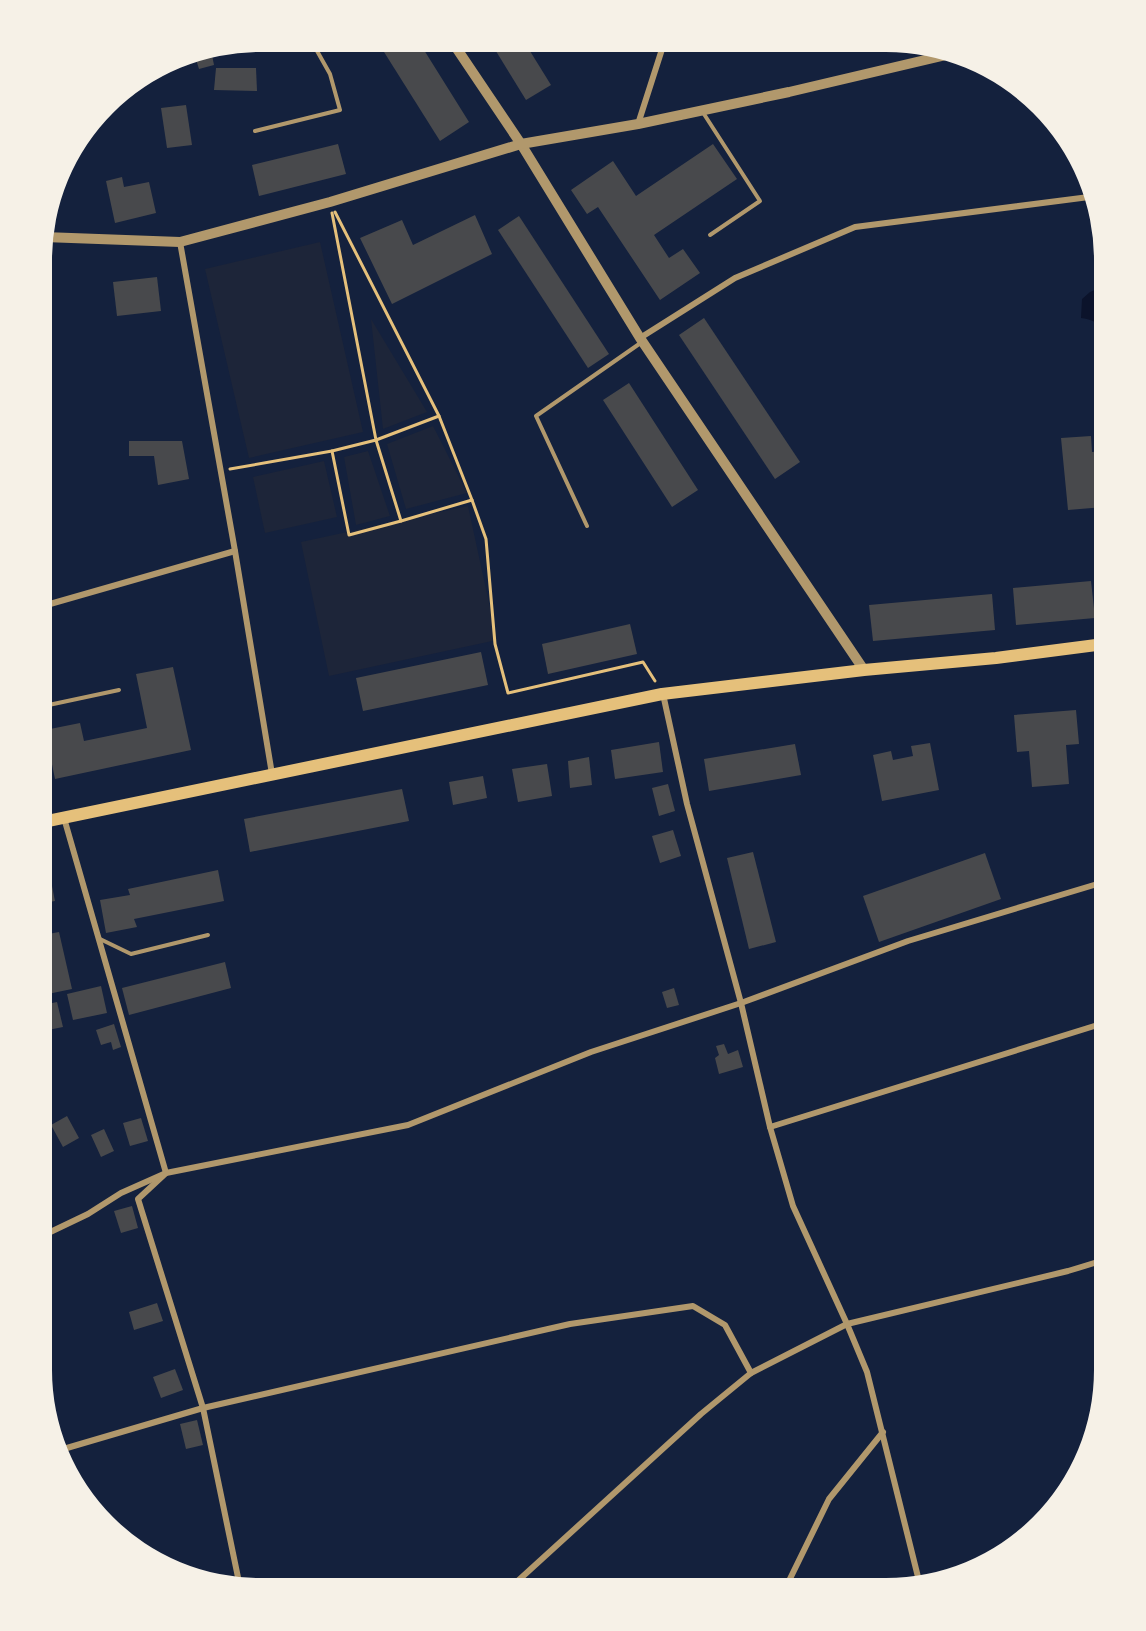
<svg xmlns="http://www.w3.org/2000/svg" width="1146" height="1631" font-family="'PT Sans Narrow',sans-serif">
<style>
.green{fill:#1d2539}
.water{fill:#0b132b}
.building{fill:#48494c}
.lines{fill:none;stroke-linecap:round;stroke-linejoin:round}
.path{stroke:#e5c07b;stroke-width:3}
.service{stroke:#b1986c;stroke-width:4}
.minor{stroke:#b1986c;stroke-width:6}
.tertiary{stroke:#b1986c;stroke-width:10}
.secondary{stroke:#e5c07b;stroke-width:12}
</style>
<rect width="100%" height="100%" fill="#14213d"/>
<!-- green -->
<g class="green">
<path d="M320 242 363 432 249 458 205 269Z"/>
<path d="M371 319 427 412 383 429Z"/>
<path d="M433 426 467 493 406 509 387 444Z"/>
<path d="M368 451 390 516 356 525 344 457Z"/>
<path d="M324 461 337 517 265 533 253 477Z"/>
<path d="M468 506 497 640 329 676 301 542Z"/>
</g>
<!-- water -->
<path class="water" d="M1104 286V342C1099 326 1101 321 1081 318L1082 299 1090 292Z"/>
<!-- building -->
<g class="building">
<path d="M382 42H419L469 122 440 141 379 44Z"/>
<path d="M491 43H525L551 85 526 100Z"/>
<path d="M211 50 214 65 199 69 194 53Z"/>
<path d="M216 68H256L257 91 214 90Z"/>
<path d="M186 105 192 145 167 148 161 108Z"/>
<path d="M338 144 346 174 259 196 252 165Z"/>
<path d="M713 144 737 179 654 235 669 258 683 249 700 273 660 300 598 207 587 214 571 190 613 161 636 196Z"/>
<path d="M122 177 124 187 149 182 156 213 115 223 106 181Z"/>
<path d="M475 215 492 254 392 304 360 238 402 220 413 245Z"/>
<path d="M519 216 609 354 588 368 498 230Z"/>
<path d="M157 277 161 311 117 316 113 282Z"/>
<path d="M704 318 800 462 775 479 679 335Z"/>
<path d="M629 383 698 490 672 507 603 400Z"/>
<path d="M1091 436 1092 452 1104 451V507L1068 510 1061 438Z"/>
<path d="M129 441H182L189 479 158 485 154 456H129Z"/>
<path d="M1091 581 1095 618 1016 625 1013 588Z"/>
<path d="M992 594 995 630 873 641 869 605Z"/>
<path d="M630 624 637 654 548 674 542 644Z"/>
<path d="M481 652 488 685 363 711 356 678Z"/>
<path d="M173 667 191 750 55 779 45 730 80 723 84 741 147 728 136 674Z"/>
<path d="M1076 710 1079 744 1066 745 1069 784 1032 787 1029 751 1017 752 1014 715Z"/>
<path d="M659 742 663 772 615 779 611 750Z"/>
<path d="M930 743 939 790 882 801 873 755 891 751 893 760 913 756 911 746Z"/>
<path d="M795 744 801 775 709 791 704 759Z"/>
<path d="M589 757 592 785 570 788 568 761Z"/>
<path d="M547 764 552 796 518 802 512 769Z"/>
<path d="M483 776 487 798 453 805 449 782Z"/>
<path d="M668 784 675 811 659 816 652 788Z"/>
<path d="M402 789 409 821 250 852 244 819Z"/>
<path d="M673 830 681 856 660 863 652 836Z"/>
<path d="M753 852 776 942 749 949 727 858Z"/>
<path d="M985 853 1001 899 879 942 863 896Z"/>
<path d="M218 870 224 901 134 919 137 927 106 933 100 900 130 895 128 889Z"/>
<path d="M49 871 55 901 43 903V872Z"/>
<path d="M59 932 72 989 43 995V935Z"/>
<path d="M225 962 231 988 129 1015 122 988Z"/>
<path d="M101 986 107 1013 73 1020 67 994Z"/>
<path d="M674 988 679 1005 667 1008 662 992Z"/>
<path d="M57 1002 63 1027 43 1031V1005Z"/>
<path d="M114 1024 121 1047 113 1050 111 1042 101 1045 96 1030Z"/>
<path d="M724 1044 728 1054 738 1050 743 1067 719 1074 715 1058 719 1055 716 1046Z"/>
<path d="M67 1116 79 1138 63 1147 51 1125Z"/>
<path d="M141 1118 148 1141 130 1146 123 1123Z"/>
<path d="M104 1129 114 1151 101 1157 91 1135Z"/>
<path d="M132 1206 138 1228 121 1233 114 1211Z"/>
<path d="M157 1303 163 1321 134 1330 129 1312Z"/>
<path d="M175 1369 183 1390 161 1398 153 1377Z"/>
<path d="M197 1420 203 1445 186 1449 180 1424Z"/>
</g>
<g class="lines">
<!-- path -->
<g class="path">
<path d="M335 212 439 416 472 500 486 539 495 644 508 693 643 662 655 681"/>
<path d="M332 213 376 440 332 451 349 535 401 521 376 440 439 416"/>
<path d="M230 469 332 451"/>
<path d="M401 521 472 500"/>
</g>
<!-- service -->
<g class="service">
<path d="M702 111 760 201 710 235"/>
<path d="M255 131 340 110 330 74 312 42"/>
<path d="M587 526 536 416 642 342"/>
<path d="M43 701 44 706 119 690"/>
<path d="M100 939 131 954 208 935"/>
</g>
<!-- minor -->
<g class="minor">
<path d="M638 124 664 43"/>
<path d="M180 242 235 551 272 774"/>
<path d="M640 338 735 278 855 227 1089 197"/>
<path d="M43 606 235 551"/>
<path d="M663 694 687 804 741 1003 770 1127 793 1206 847 1324 867 1372 919 1581"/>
<path d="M64 818 166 1173 138 1199 203 1408 240 1587"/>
<path d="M770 1127 1104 1023"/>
<path d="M42 1236 88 1214 121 1193 166 1173 408 1125 591 1052 741 1003 908 941 1104 882"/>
<path d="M60 1450 203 1408 570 1324 693 1306 725 1325 751 1373"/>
<path d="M510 1588 701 1414 751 1373 847 1324 1068 1271 1104 1260"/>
<path d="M785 1589 829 1499 883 1432"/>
</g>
<!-- tertiary -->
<g class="tertiary">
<path d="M453 43 521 144 640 338 864 670"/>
<path d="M44 237 180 242 330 202 521 144 638 124 789 92 942 56"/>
</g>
<!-- secondary -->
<path class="secondary" d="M43 822 662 694 864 670 996 658 1104 644"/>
</g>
<!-- crop -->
<path d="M0 0H1146V1631H0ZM260 52H886A208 208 0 0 1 1094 260V1370A208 208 0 0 1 886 1578H260A208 208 0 0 1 52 1370V260A208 208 0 0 1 260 52Z" fill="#f6f1e7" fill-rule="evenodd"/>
</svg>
